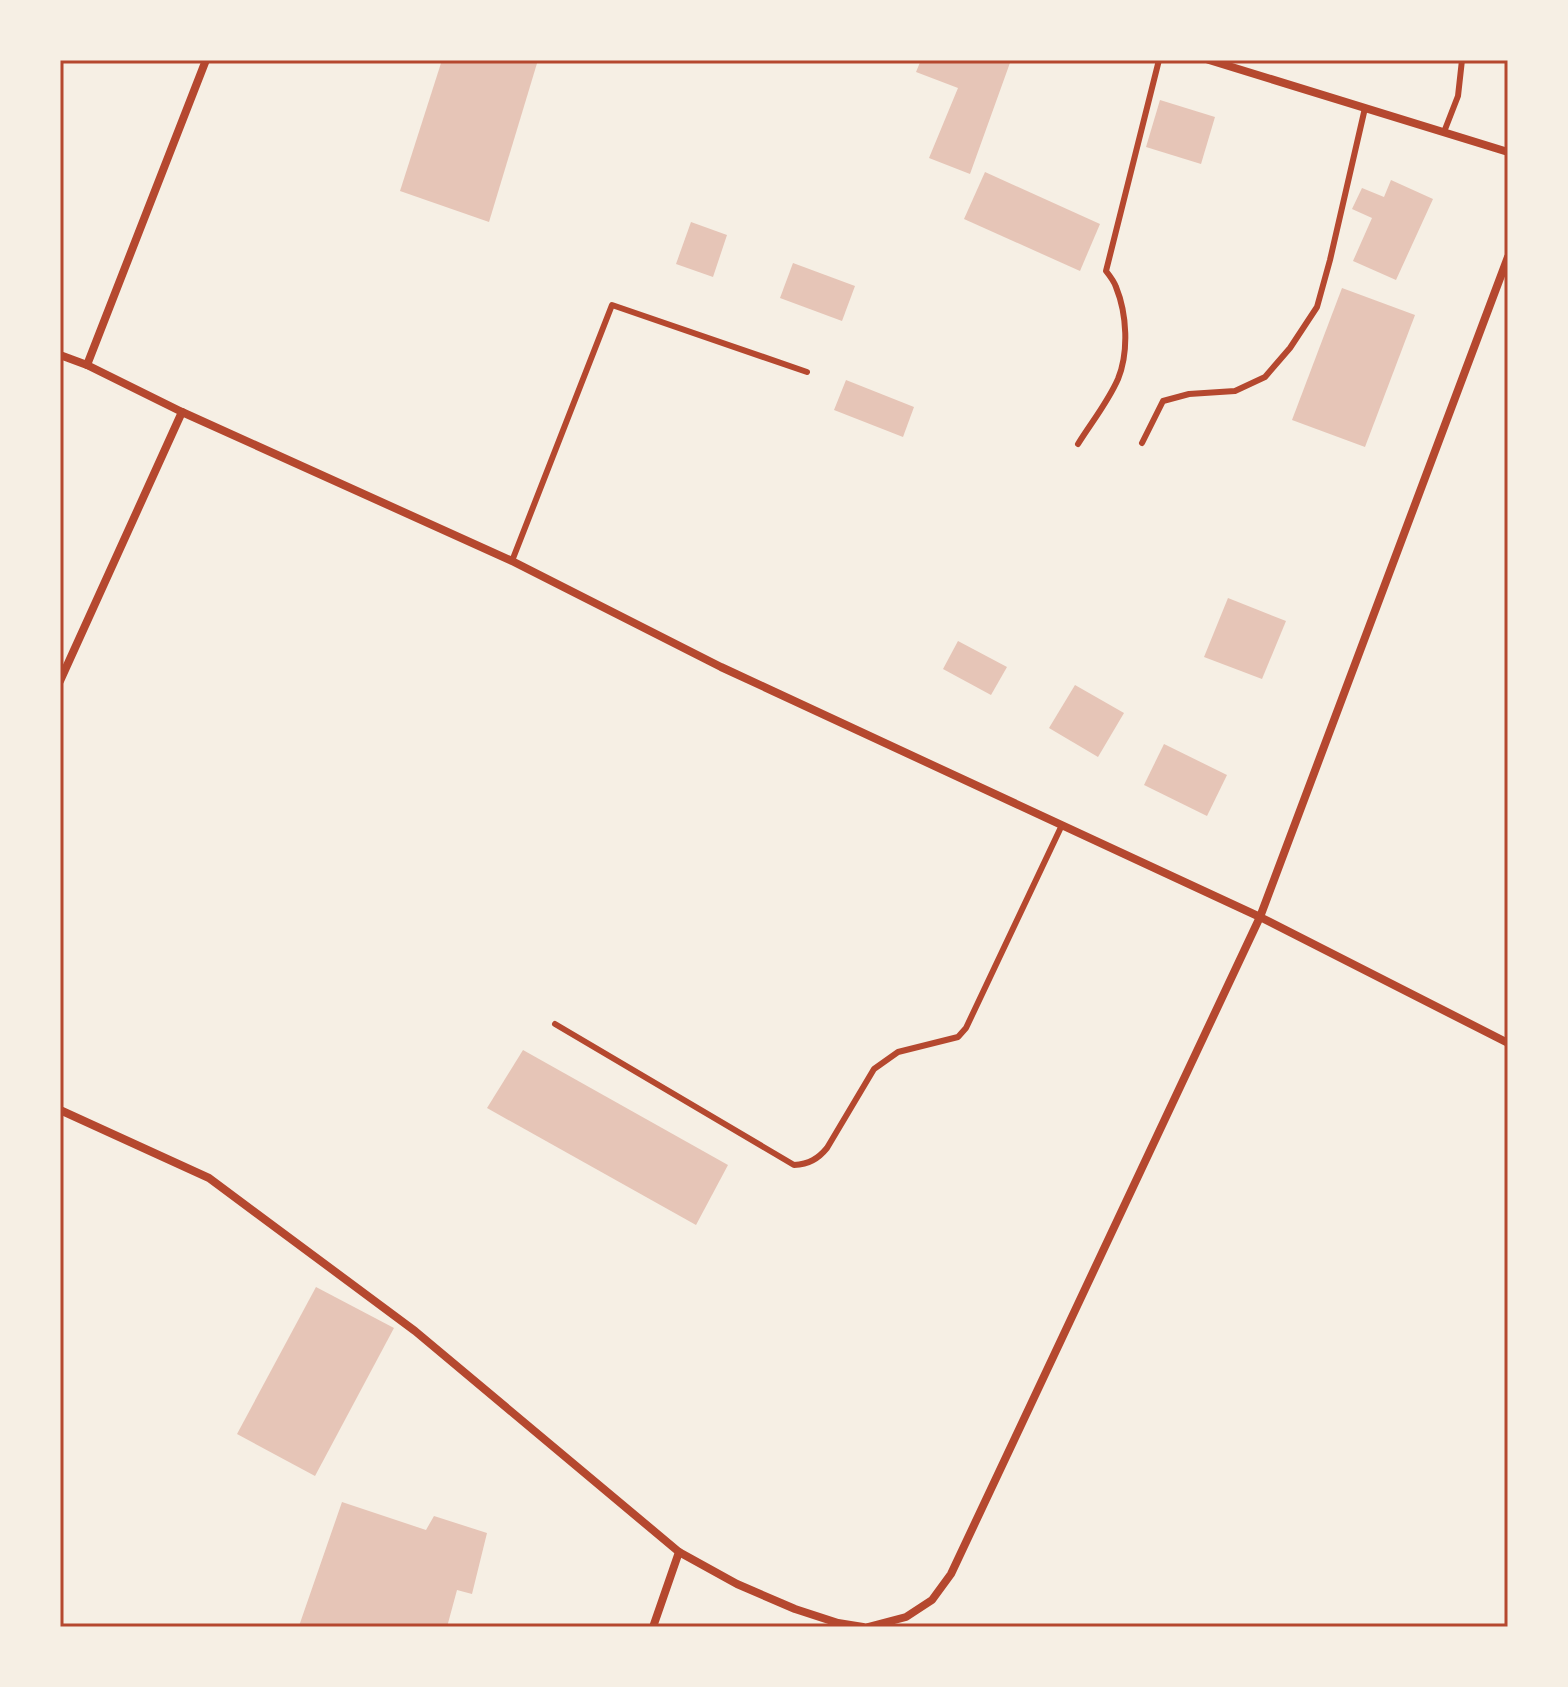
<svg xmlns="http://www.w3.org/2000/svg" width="1568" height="1687" font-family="'Noto Sans',sans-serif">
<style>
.building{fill:#e6c5b7}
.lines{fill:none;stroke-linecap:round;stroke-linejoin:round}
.service{stroke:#b5482f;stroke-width:6}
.minor{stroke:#b5482f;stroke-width:8}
.neatline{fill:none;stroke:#b5482f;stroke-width:3}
</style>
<rect width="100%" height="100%" fill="#f6efe4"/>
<!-- building -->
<g class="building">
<path d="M442 60H538L489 222 400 191Z"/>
<path d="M921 60H1011L970 174 929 158 958 88 916 72Z"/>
<path d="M1160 100 1215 117 1201 164 1146 147Z"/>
<path d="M985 172 1100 224 1080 271 964 219Z"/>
<path d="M1391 180 1433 199 1396 280 1353 261 1372 218 1352 209 1362 188 1384 197Z"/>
<path d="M691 222 727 235 713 277 676 264Z"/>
<path d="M793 263 855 286 842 321 780 298Z"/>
<path d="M1342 288 1415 315 1365 447 1292 420Z"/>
<path d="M846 380 914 407 903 437 834 410Z"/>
<path d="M1228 598 1286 621 1262 679 1204 657Z"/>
<path d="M958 641 1007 667 991 695 943 669Z"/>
<path d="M1075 685 1124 713 1098 757 1049 728Z"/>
<path d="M1164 744 1227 775 1207 816 1144 785Z"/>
<path d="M523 1050 728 1165 696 1225 487 1108Z"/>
<path d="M316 1287 394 1328 315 1476 237 1434Z"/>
<path d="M342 1502 426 1530 434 1516 487 1533 472 1594 457 1590 447 1627 299 1626Z"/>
</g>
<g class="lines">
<!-- service -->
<g class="service">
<path d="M1444 132 1458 96 1462 60"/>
<path d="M1142 443 1163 401 1189 394 1235 391 1265 377 1290 348 1317 307 1330 260 1365 108"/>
<path d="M1078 444C1091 423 1108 402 1118 379 1129 352 1127 314 1116 287 1114 281 1110 276 1106 271L1159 60"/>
<path d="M512 561 612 305 807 372"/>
<path d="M555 1024 794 1165C809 1164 818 1159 827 1148L874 1069 898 1052 958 1037 966 1028 1062 825"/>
</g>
<!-- minor -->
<g class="minor">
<path d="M1209 60 1508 152"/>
<path d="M60 355 87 365 182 412 512 561 721 667 1260 917 1508 1043"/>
<path d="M87 365 206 60"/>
<path d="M60 681 182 412"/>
<path d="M60 1110 209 1178 415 1331 679 1552 737 1584 795 1609 838 1623 863 1627"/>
<path d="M653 1627 679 1552"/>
<path d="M868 1627 906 1617 932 1600 951 1574 1260 917 1508 257"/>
</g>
</g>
<!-- border -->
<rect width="1568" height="1687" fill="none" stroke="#f6efe4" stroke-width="124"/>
<rect x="62" y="62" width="1444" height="1563" class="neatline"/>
</svg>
